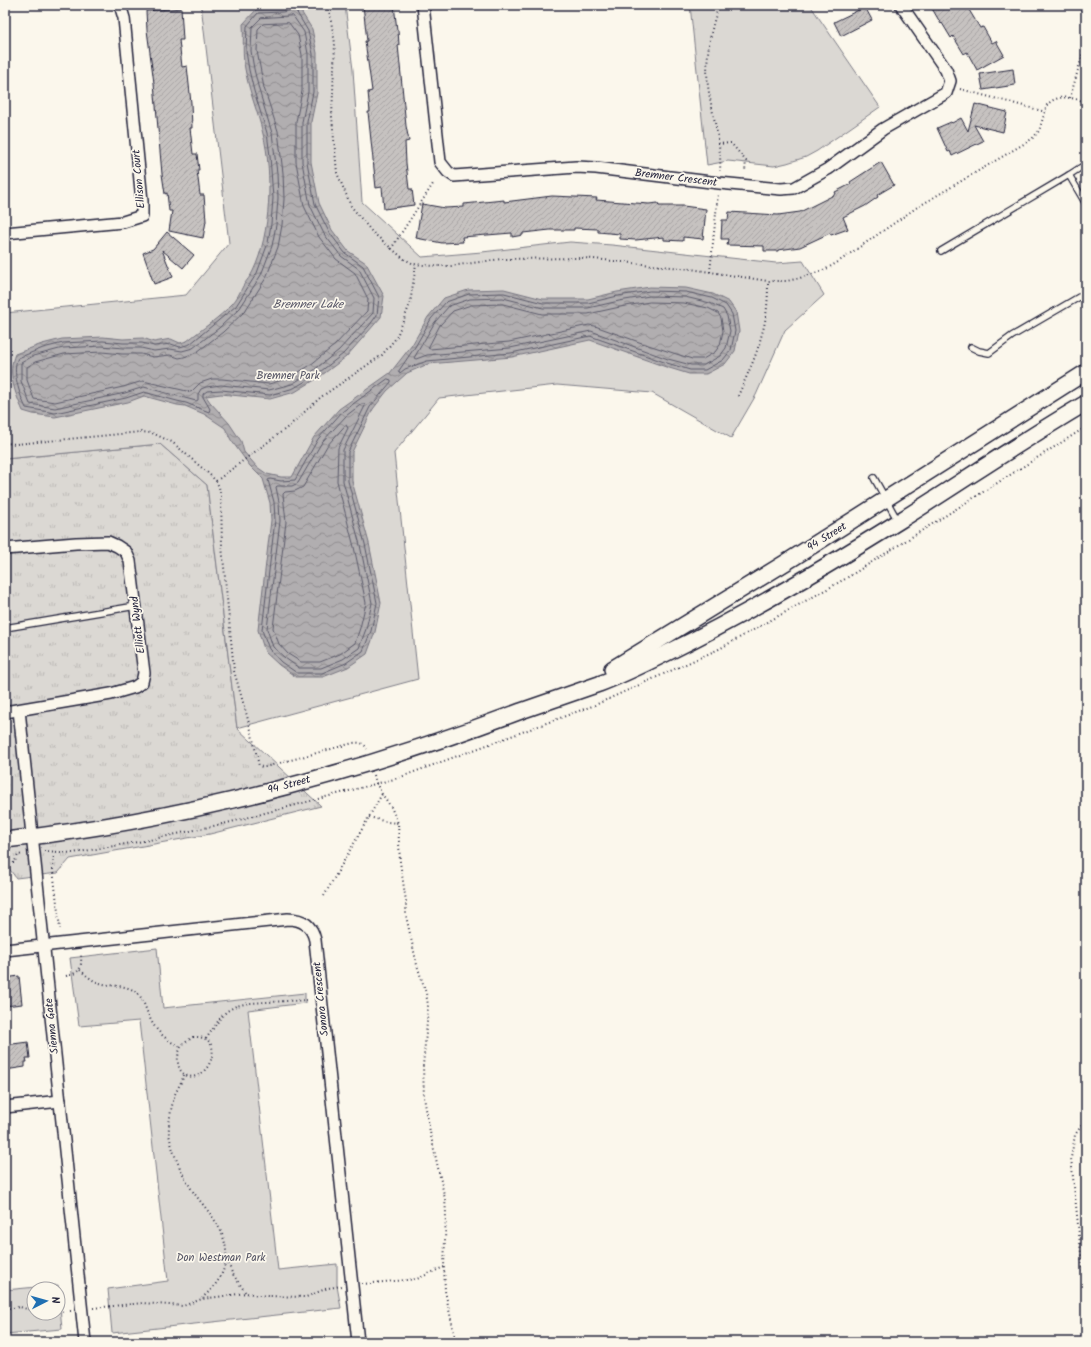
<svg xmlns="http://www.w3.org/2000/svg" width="1091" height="1347" font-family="Kalam,sans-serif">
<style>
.grass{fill:url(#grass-tufts);stroke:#7e7d87}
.green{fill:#dbd8d3;stroke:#7e7d87;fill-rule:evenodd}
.water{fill:url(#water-waves);stroke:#787681}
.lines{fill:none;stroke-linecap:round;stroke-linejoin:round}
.shore{stroke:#5b5a6a;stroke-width:1}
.building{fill:url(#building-hatch);stroke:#22223b}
.lane-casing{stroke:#22223b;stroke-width:8}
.street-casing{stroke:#22223b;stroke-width:14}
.secondary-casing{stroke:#22223b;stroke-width:18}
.path{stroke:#22223b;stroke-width:2;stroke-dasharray:1 3;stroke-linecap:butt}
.lane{stroke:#fbf7ec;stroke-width:5.5}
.street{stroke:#fbf7ec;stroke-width:11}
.secondary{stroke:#fbf7ec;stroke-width:15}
.labels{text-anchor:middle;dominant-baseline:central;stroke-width:3.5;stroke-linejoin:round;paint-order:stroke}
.street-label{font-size:11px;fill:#22223b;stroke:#fbf7ec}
.park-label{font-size:11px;fill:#505061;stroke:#fbf7ec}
.water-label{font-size:12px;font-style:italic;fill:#545364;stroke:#fbf7ec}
</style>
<defs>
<pattern id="grass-tufts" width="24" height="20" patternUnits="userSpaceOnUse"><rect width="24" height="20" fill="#dbd8d3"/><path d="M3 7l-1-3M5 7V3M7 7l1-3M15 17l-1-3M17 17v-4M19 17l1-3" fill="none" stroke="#bcb9b6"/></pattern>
<pattern id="water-waves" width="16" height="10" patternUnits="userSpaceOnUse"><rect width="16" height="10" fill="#b1aeb0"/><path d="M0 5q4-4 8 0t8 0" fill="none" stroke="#908d90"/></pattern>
<pattern id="building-hatch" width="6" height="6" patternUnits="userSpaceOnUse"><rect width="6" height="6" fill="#c6c2c0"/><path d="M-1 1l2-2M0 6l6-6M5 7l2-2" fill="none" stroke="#aaa6a6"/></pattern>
</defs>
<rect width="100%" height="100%" fill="#fbf7ec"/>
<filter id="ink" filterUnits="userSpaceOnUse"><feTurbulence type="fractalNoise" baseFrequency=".025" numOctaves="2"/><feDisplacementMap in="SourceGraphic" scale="8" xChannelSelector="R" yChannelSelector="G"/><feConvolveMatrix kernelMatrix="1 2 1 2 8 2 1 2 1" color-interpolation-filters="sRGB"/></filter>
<g filter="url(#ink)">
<!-- grass -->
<path class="grass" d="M160 444 207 485 237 728 321 806 210 834 70 859 58 873 16 878 8 867 5 868V459Z"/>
<!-- green -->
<g class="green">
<path d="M201 5H345L353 70 362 202 422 257 482 252 570 242 612 245 776 263 803 261 824 295 785 330 756 395 731 438 652 393 557 385 439 398 394 453 418 679 237 728 207 485 160 444 5 459V313L186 295 229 243Z"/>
<path d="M690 5H810L880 107 817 151 806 157 787 163 774 166 728 161 707 165Z"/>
<path d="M157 948 163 1008 305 993V1003L248 1010 278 1270 337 1264V1286L341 1308 112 1333 108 1289 168 1281 139 1021 79 1026 70 958Z"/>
<path d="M58 1285 62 1329 5 1334V1290ZM34 1289H58V1313H34Z"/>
</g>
<!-- water -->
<path class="water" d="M297 5 312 29 317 53V93L311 122V162L319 203 332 230 348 251 366 263 384 296 381 317 346 357 318 378 295 392 270 399 221 394 206 396 210 402 229 423 241 441 244 452 257 467 267 474 281 477H292L314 437 339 409 390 373 412 345 428 317 444 298 468 290 504 289 543 299H588L617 292 650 287 686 288 713 294 729 302 736 312 739 331 735 351 725 364 706 374H689L666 367 590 340 512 357 428 364 407 373 387 391 373 409 352 452V481L369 543 381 603 375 632 367 654 348 667 323 677H296L279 665 265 652 258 630 271 520 270 503 263 479 250 466 231 440 225 428 204 414 185 406 177 405 144 396 128 402 55 417 33 414 23 411C15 393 7 373 15 354L42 344 62 339 103 337 123 339 143 338 154 342 171 339 180 343 187 341C202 329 219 318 232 304 237 299 240 292 243 286 246 281 251 276 253 271 271 234 273 173 263 134 258 112 249 92 245 69 242 54 244 40 243 24L257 9 281 8Z"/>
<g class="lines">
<!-- shore -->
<g class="shore">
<path d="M294 10 296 11 308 31 313 54V92L307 122V162L315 204 329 232 345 253 363 266 379 297 377 315 369 326 343 354 316 375 294 388 270 395 221 390 207 391 203 394V397L210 409 209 412 186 403 177 401 144 392 126 398 55 413 26 408C20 396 11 370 18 358L43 348 63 343 103 341 123 343H142L154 346 171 344 180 347 190 344 236 306 257 273 268 243 271 224 273 198 270 156 267 133 254 91 249 70 246 51 247 26 258 13 282 12Z"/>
<path d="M293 16 304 32 308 54V92L302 122V162L310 205 324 234 341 256 359 269 374 298 373 313 339 350 313 371 292 384 269 390 221 385 206 387 201 389 198 394V400L196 401 144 387 125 393 55 408 30 404 21 381V363L33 356 63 348 102 346 123 348H141L154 351 170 349 182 351 193 348 219 328 240 308 261 275 272 246 276 225 278 198 277 173 272 133 259 90 254 69 251 51 252 27 261 18Z"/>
<path d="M289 23 298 35 302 55V91L296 122V162L304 206 319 237 336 259 355 273 368 299 367 311 335 345 309 366 289 378 269 384 222 379H212L200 383 191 392 143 381 123 387 55 402 34 399 27 380V367L35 362 64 354 102 352 122 354H141L153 357 170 355 179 358 184 357 197 352 223 332 245 311 266 278 278 247 282 225 284 199 283 173 278 131 264 88 257 51 258 29 263 24Z"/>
<path d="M650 291 686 292 712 298 726 305 732 314 735 331 731 350 723 360 705 370H690L667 363 590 336 511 353 427 361 405 369 400 373 398 372 415 347 431 319 446 302 469 294 504 293 543 303H588L618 296Z"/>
<path d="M650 296 685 297 710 303 723 309 727 316 730 331 726 348 720 356 704 365H691L668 359 591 331 510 348 427 355 416 359 414 358 435 322 449 306 470 299 503 298 543 308H588L619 301Z"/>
<path d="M650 302 684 303 708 308 718 313 721 318 723 331 720 345 715 352 703 359H692L639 342 595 326 589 325 509 342 430 349 428 348 440 325 453 311 471 305 503 304 542 314H588L620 307Z"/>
<path d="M388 379 391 380V382L370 407 348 452V481L365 544 377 603 371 631 363 651 346 663 322 673H297L281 662 269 649 262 630 275 520 274 502 268 480 270 479 281 481 295 480 318 439 342 412Z"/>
<path d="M362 404H364L365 406 343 450V481L360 545 372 603 366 629 359 648 343 659 321 668H299L285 658 273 647 267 629 280 521 279 502 276 487 277 486H292L298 483 322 442 346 416Z"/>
<path d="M346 425 348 428 338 448 337 481 354 547 366 603 360 628 355 643 340 654 320 662H301L288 654 279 644 273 628 286 522 283 494 285 492 295 491 303 487 327 446Z"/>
</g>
</g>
<!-- building -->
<g class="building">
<path d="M363 5H394L397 30H398L399 45H398L406 126 409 141 405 142 406 163 409 189H412L414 205 384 209 382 187 376 188 368 112H370L368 92 372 91 365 41H367Z"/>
<path d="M930 5H966L980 28 983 27 992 43 996 41 1004 55 977 70 967 52 964 54 953 36 951 38 942 23 941 24Z"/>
<path d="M865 7 872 20 841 36 834 22Z"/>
<path d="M181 8 183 40H179L182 67 187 66 191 103 192 128H190L193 154H197L199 170H197L200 195H204L206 221 203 238 169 231 172 211H169L167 193 165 194 162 174 154 83 147 30 146 11Z"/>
<path d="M1013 69 1015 85 983 90 980 74Z"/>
<path d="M975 104 1007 112 1003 132 974 125 983 141 952 156 950 151 948 152 937 128 951 122 952 123 961 118 968 131Z"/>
<path d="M881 162 894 185 877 195 878 197 865 206 843 217 848 229 831 235 830 233 800 247 778 250V251H764V246L727 245 728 239H721L722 220H728L729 212 778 215 800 212 836 194 835 192 851 184 850 182Z"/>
<path d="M552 196 597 198 596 200 649 204 658 203 659 206H683L706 209 703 239 683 237V241L664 240V237L636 240 620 239V234L598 232V229L574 228V230H550L523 233V235L512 237V233L462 237 463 242 442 243 416 238 422 204 445 208 464 207V204L504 200V202Z"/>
<path d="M167 232 194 255 183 268 162 250 173 277 154 284 143 253 153 249Z"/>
<path d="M19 976 22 1004 5 1006V978Z"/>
<path d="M28 1042 30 1058H26L27 1062H25V1067L5 1070V1045Z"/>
</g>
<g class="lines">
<defs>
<g id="lane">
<path d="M1069 175 1086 204"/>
<path d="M941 251 1069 175 1086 164"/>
<path d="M971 347 979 351 989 353 1012 336 1086 293"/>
<path d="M874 478 898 521"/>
<path d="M5 628 136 606"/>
</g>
<g id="street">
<path d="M423 5 440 162 448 172 454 176 576 167 596 168 719 183 781 189 794 188 828 169 883 129 946 93 950 81 946 70 901 5"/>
<path d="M5 233 123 222 142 216V201L124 18 120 5"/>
<path d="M5 549 76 543 108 542 117 546 126 552 130 561 144 673 142 682 135 687 111 694 5 712"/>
<path d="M19 710 85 1342"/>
<path d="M5 950 288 919C303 919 312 926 315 940L358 1342"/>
<path d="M5 1107 60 1101"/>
</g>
<g id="secondary">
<path d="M612 669 793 558 1086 372"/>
<path d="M5 840C182 820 355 774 521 711 547 702 573 693 599 684 623 675 647 663 669 652 749 613 826 567 901 520 963 481 1023 440 1086 403"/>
</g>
</defs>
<!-- lane casing -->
<use href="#lane" class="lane-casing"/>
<!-- street casing -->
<use href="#street" class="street-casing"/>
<!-- secondary casing -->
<use href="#secondary" class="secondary-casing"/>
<!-- path -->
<g class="path">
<path d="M328 5 335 43 332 117 337 173 351 206 372 232 404 259 414 264 434 266H451L501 259 584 258 691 269 768 281H787L800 278 826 269 838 262 916 208 1032 139 1039 131 1047 105C1058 93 1073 98 1086 102"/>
<path d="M719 5C710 31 705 59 708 86 712 115 722 143 720 171"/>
<path d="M960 89 1046 112"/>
<path d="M1070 98 1086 42"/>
<path d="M718 144 731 143 746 161 745 171"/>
<path d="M391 249 433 184"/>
<path d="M710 272 718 194"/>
<path d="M738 396C746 377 756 358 761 337 767 319 768 300 768 281"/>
<path d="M5 443 16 444 141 432 152 433 172 442 209 474 216 481 219 487 221 496 222 546 234 671 251 730 259 766 262 767H265L353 743C360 742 364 743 367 749"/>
<path d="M216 481 288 427 321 397 382 355 396 338 402 324 410 304 416 264"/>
<path d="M374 775 376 783 382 794 391 807 398 823 400 862 406 901V916L417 965 426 993 428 1005 427 1022 423 1066 424 1097 430 1132 445 1199 446 1213 444 1267 445 1291 456 1342"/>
<path d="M369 817 387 822 398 823"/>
<path d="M44 851 73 853 149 840 227 823 398 778 595 705 719 649 845 579 1086 427"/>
<path d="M54 853 53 869 60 929"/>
<path d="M5 864 14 863 18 855 23 854"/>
<path d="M324 896 382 794"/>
<path d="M80 970C86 975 92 981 100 983 111 987 126 984 136 992 143 997 145 1008 149 1016 155 1031 167 1041 181 1047"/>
<path d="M66 976C79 973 82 970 81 955"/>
<path d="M193 1037C229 1035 208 1083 188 1076 176 1072 176 1057 181 1047 184 1043 189 1040 193 1037Z"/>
<path d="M206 1039 221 1017 227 1011 236 1006 249 1003 307 1000"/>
<path d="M184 1075C182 1081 178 1088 175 1094 172 1104 168 1123 169 1134 172 1151 180 1170 189 1185 195 1196 204 1205 211 1215 233 1245 232 1273 202 1298"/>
<path d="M1086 1119 1075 1135 1071 1158 1086 1301"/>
<path d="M227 1260 232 1273 246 1293"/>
<path d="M362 1284 417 1279 444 1267"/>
<path d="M93 1308 143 1303 183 1306 202 1299 246 1293 267 1296 306 1297 328 1288 342 1286"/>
<path d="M5 1309 20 1307 34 1311"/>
<path d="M58 1312 71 1311"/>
</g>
<!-- lane -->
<use href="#lane" class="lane"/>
<!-- street -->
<use href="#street" class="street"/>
<!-- secondary -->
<use href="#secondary" class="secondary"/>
</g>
</g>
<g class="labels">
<!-- street labels -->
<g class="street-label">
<text transform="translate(676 178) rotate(7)">Bremner Crescent</text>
<text transform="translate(139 179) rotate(-95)">Ellison Court</text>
<text transform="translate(827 537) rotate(-32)">94 Street</text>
<text transform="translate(138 625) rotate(-97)">Elliott Wynd</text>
<text transform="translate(289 785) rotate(-15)">94 Street</text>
<text transform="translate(321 999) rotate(-96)">Sonora Crescent</text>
<text transform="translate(52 1026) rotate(-96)">Sienna Gate</text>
</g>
<!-- park labels -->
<g class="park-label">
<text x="288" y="376">Bremner Park</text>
<text x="221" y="1258">Don Westman Park</text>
</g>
<!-- water labels -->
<g class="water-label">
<text x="308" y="304">Bremner Lake</text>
</g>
</g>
<!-- margin -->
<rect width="1091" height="1347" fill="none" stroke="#fbf7ec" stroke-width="20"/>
<rect x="10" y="10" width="1071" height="1327" fill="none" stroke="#22223b" stroke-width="1.5" filter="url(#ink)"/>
<!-- north arrow -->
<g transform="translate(46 1301) rotate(84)"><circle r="19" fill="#fbf7ec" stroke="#a4a2a5"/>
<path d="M0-3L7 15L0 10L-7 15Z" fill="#1f6fb2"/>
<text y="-6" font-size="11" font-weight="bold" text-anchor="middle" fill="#22223b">N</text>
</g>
</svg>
